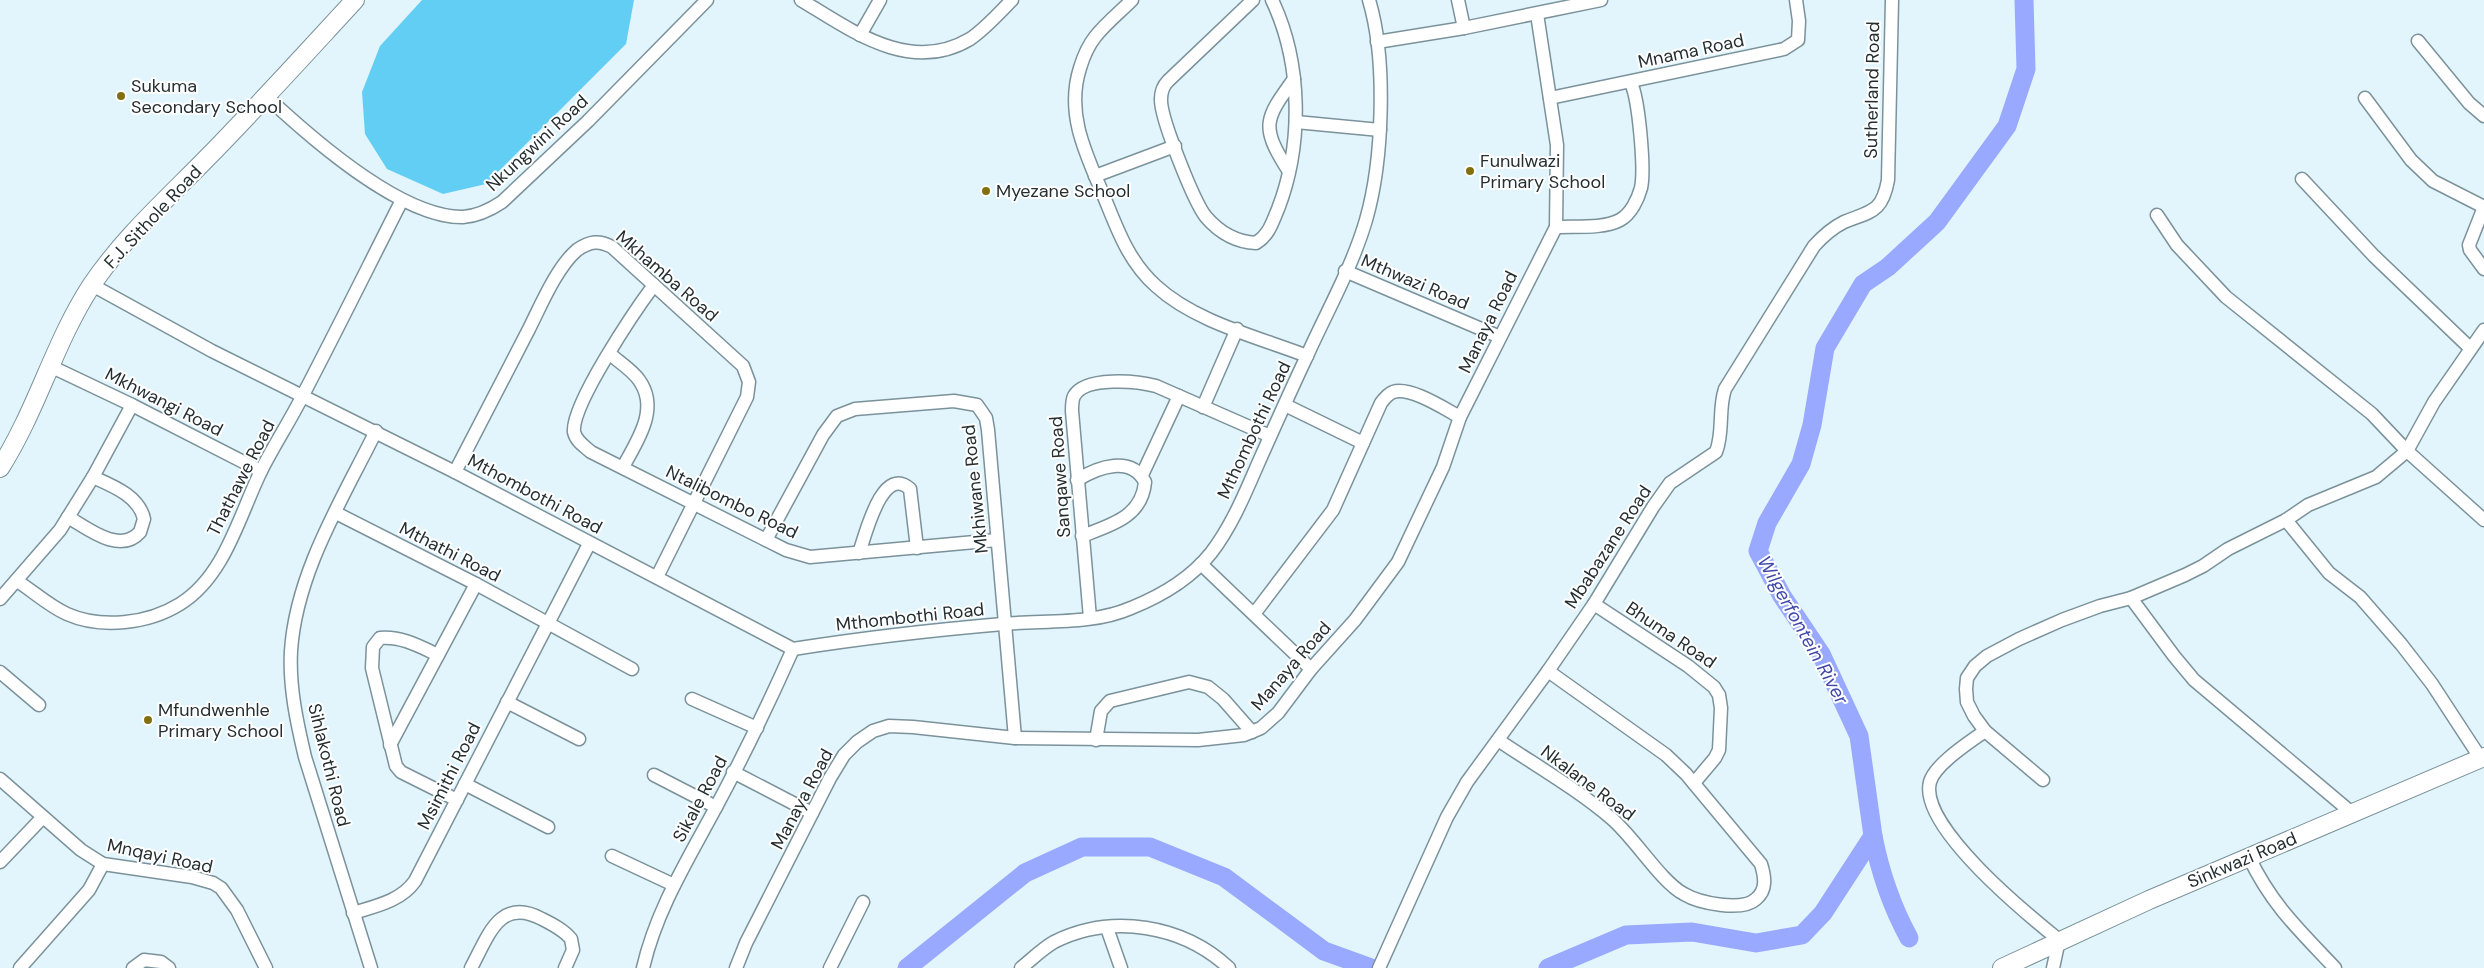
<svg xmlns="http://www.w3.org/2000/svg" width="2484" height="968" font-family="'DM Sans',sans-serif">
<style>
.green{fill:#63cef4}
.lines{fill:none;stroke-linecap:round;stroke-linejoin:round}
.river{stroke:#98a9ff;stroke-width:19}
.street-casing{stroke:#7b929b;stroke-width:15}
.secondary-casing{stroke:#7b929b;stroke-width:20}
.street{stroke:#fff;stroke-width:12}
.secondary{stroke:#fff;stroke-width:18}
.poi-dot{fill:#826f0e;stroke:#fff;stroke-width:2}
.labels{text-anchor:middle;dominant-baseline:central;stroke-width:4;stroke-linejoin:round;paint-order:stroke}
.street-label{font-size:18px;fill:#252f32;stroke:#fff}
.poi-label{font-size:18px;fill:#252f32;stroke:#fff;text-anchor:start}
.water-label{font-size:19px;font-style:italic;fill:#3f48a9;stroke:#fff}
</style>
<rect width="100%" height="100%" fill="#e2f5fd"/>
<!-- green -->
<path class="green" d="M422 0H634L626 44 486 184 443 194 387 169 365 134 362 92 380 46Z"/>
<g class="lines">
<!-- river -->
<g class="river">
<path d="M1873 836C1880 872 1891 905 1909 938"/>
<path d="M907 968 1025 873 1082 847H1150L1224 877 1324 951 1371 968"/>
<path d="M1548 968 1626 935 1692 932 1756 943 1802 935 1823 913 1873 836 1859 736 1821 654 1782 596 1758 551 1767 523 1801 464 1812 425 1825 348 1863 284 1888 267 1937 222 2007 126 2026 69 2024 0"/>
</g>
<defs>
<g id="street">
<path d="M801 0C851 30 910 75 970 39 985 29 999 13 1012 0"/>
<path d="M1132 0C1120 12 1105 24 1095 37 1088 46 1083 58 1080 68 1065 115 1087 156 1105 199 1118 231 1129 262 1156 286 1195 322 1258 337 1307 356"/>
<path d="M1253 0 1168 81C1163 86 1161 92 1161 99 1160 117 1194 202 1206 217 1219 232 1236 242 1256 243 1269 235 1272 223 1278 209 1303 144 1302 63 1272 0"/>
<path d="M1458 0 1464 28"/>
<path d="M860 35 880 0"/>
<path d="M2418 41 2469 103 2484 116"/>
<path d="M1377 42 1464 28 1601 0"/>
<path d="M267 97C311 138 401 218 463 217 478 216 490 210 502 202L588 121 707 0"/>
<path d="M1550 98 1784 49 1798 40 1799 21 1796 0"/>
<path d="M2365 98 2411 160 2433 181 2484 207"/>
<path d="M1296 122 1380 130"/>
<path d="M1288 170C1260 126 1265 119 1294 79"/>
<path d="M1095 176 1175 146"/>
<path d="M2302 179 2374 256 2470 348"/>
<path d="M2484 207 2469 245 2470 250 2484 269"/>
<path d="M2157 215 2177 245 2226 297 2372 414 2407 451 2434 402 2484 330"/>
<path d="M1556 227C1576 226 1603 229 1620 220 1631 214 1638 199 1641 188 1645 170 1639 100 1631 83"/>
<path d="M1345 271 1500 337"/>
<path d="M92 285 212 351 455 472 793 649C863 638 933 630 1003 624 1045 620 1092 625 1131 608 1161 596 1191 578 1211 553 1231 527 1244 496 1257 466 1273 430 1289 394 1306 358 1326 313 1352 268 1366 220 1383 161 1387 60 1369 0"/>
<path d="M654 285C636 309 571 405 574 432 576 441 584 446 591 452L786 550 810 557 997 540"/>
<path d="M610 354C619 362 632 370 639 380 660 409 637 441 623 467"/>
<path d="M50 366 132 405 261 471"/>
<path d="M1285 405 1363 443"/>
<path d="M1203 407 1237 329"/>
<path d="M455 472C480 424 505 376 529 329 541 305 557 267 577 250 590 241 599 240 612 247L743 366 749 382 747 397 657 577"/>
<path d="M1142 475 1179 396"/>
<path d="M1077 480C1098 467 1131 455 1145 482 1142 517 1111 525 1082 536"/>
<path d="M336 513 476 584 632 669"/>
<path d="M68 517C87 528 120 555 140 532L144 519C139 496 113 486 93 477"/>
<path d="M2286 520 2329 573 2360 597 2401 644 2432 684 2481 759"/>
<path d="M766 540 823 435 837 416 855 409 954 401 977 405 986 418 988 430 1015 738"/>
<path d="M859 553C865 537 882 463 910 489L917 548"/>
<path d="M1201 564 1311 669"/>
<path d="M17 581C33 591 49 606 67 614 101 629 148 624 180 604 225 576 239 516 261 471 274 445 290 421 303 395 337 330 369 265 402 200"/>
<path d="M2131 598 2174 656 2194 680 2352 813"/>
<path d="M0 599 60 530 93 477 132 405"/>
<path d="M1594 604 1688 666 1714 687 1719 695 1721 708 1719 750 1715 758 1694 783"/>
<path d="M1254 614 1333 510 1381 403C1384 399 1388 394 1393 392 1410 386 1445 409 1460 417"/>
<path d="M1090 618 1072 411C1072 406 1072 400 1074 396 1085 376 1137 381 1156 386L1270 436"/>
<path d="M438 655C419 646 401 636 380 638L373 647 372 668 396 766 401 772 457 800"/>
<path d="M0 672 39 705"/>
<path d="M692 699 757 728"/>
<path d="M507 702 579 739"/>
<path d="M1985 731C1970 742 1935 764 1930 782 1918 826 2028 915 2059 940L2053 968"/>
<path d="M1096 740 1101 711 1110 701 1189 682 1208 687 1223 699 1252 732"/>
<path d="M1498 740C1535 765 1577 789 1611 818 1634 837 1661 882 1684 894 1699 903 1742 912 1756 899 1767 890 1765 877 1761 864L1686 774 1666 755 1548 671"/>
<path d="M390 745 476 584"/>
<path d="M733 772 812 813"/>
<path d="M654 775 716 807"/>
<path d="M0 779 81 850 103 864 192 877 213 883 221 888 237 910 266 968"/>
<path d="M2043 780 1985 731 1974 716 1967 702 1966 689 1967 678 1975 666 1987 656 2019 639 2062 620 2100 606 2131 598 2185 575 2203 566 2228 549 2286 520 2308 505 2376 477 2407 451 2484 520"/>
<path d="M465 784 548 827"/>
<path d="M612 856 674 885"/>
<path d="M2249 857C2271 904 2300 931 2335 968"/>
<path d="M0 862 43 817"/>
<path d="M353 913C376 906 401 901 415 881L589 544"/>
<path d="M1107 928 1121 968"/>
<path d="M20 968 89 890 103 864"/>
<path d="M133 968 144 960 161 962 169 968"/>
<path d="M371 968 305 757C297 723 289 687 291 651 296 573 342 500 376 431"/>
<path d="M471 968C488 937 499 896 542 919 552 924 564 930 571 939L573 950 565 968"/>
<path d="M643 968C656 911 687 861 715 809 743 757 769 703 793 649"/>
<path d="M736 968 746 943 830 778 844 755 857 742 873 731 889 726 913 727 1015 738 1198 740 1244 735 1261 728 1278 713 1311 669 1355 620 1398 562 1443 467 1460 417 1556 227 1557 145 1537 14"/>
<path d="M830 968 863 902"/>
<path d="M1021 968C1032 959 1042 949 1054 942 1112 913 1183 925 1229 968"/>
<path d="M1379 968 1447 817 1467 782 1548 671 1594 604 1653 507 1670 483 1716 452C1724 432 1718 409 1725 389L1814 246C1823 236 1832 228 1844 222 1871 211 1882 213 1888 180L1892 0"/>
</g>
<g id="secondary">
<path d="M0 468C37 410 54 343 91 286 123 238 168 198 208 157 258 106 306 53 355 0"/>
<path d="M2002 968 2149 900 2484 757"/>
</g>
</defs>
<!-- street casing -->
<use href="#street" class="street-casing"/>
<!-- secondary casing -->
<use href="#secondary" class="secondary-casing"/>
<!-- street -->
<use href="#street" class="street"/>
<!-- secondary -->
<use href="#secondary" class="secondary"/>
</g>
<!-- markers -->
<g class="poi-dot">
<circle cx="121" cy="96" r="5"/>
<circle cx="1470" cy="171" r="5"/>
<circle cx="986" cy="191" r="5"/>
<circle cx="148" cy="720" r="5"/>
</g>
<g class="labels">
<!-- street labels -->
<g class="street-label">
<text transform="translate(1691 51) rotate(-12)">Mnama Road</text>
<text transform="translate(1872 90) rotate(-89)">Sutherland Road</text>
<text transform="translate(537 143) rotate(-43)">Nkungwini Road</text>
<text transform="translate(153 217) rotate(-47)">F.J. Sithole Road</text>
<text transform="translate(667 276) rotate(41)">Mkhamba Road</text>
<text transform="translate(1415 282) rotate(23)">Mthwazi Road</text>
<text transform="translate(1488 322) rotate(-64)">Manaya Road</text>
<text transform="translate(164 402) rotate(27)">Mkhwangi Road</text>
<text transform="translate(1254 430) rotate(-65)">Mthombothi Road</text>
<text transform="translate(1060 477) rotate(-94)">Sanqawe Road</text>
<text transform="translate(241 478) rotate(-63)">Thathawe Road</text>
<text transform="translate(975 489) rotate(-96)">Mkhiwane Road</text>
<text transform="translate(535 494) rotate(28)">Mthombothi Road</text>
<text transform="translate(732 502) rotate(26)">Ntalibombo Road</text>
<text transform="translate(1608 547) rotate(-57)">Mbabazane Road</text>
<text transform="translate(450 552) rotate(27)">Mthathi Road</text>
<text transform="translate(910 617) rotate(-6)">Mthombothi Road</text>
<text transform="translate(1671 635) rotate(34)">Bhuma Road</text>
<text transform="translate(1291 666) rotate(-49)">Manaya Road</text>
<text transform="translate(329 765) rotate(76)">Sihlakothi Road</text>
<text transform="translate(449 776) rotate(-63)">Msimithi Road</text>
<text transform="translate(1588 783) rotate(37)">Nkalane Road</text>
<text transform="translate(700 799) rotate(-62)">Sikale Road</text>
<text transform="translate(802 799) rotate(-62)">Manaya Road</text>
<text transform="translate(160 856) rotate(12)">Mnqayi Road</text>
<text transform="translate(2242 860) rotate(-23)">Sinkwazi Road</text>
</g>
<!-- poi labels -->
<g class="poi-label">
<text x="131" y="86">Sukuma<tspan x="131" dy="21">Secondary School</tspan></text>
<text x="1480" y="161">Funulwazi<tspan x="1480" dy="21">Primary School</tspan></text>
<text x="996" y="191">Myezane School</text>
<text x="158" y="710">Mfundwenhle<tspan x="158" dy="21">Primary School</tspan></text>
</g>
<!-- water labels -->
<g class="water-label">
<text transform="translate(1803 630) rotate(61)">Wilgerfontein River</text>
</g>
</g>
</svg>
